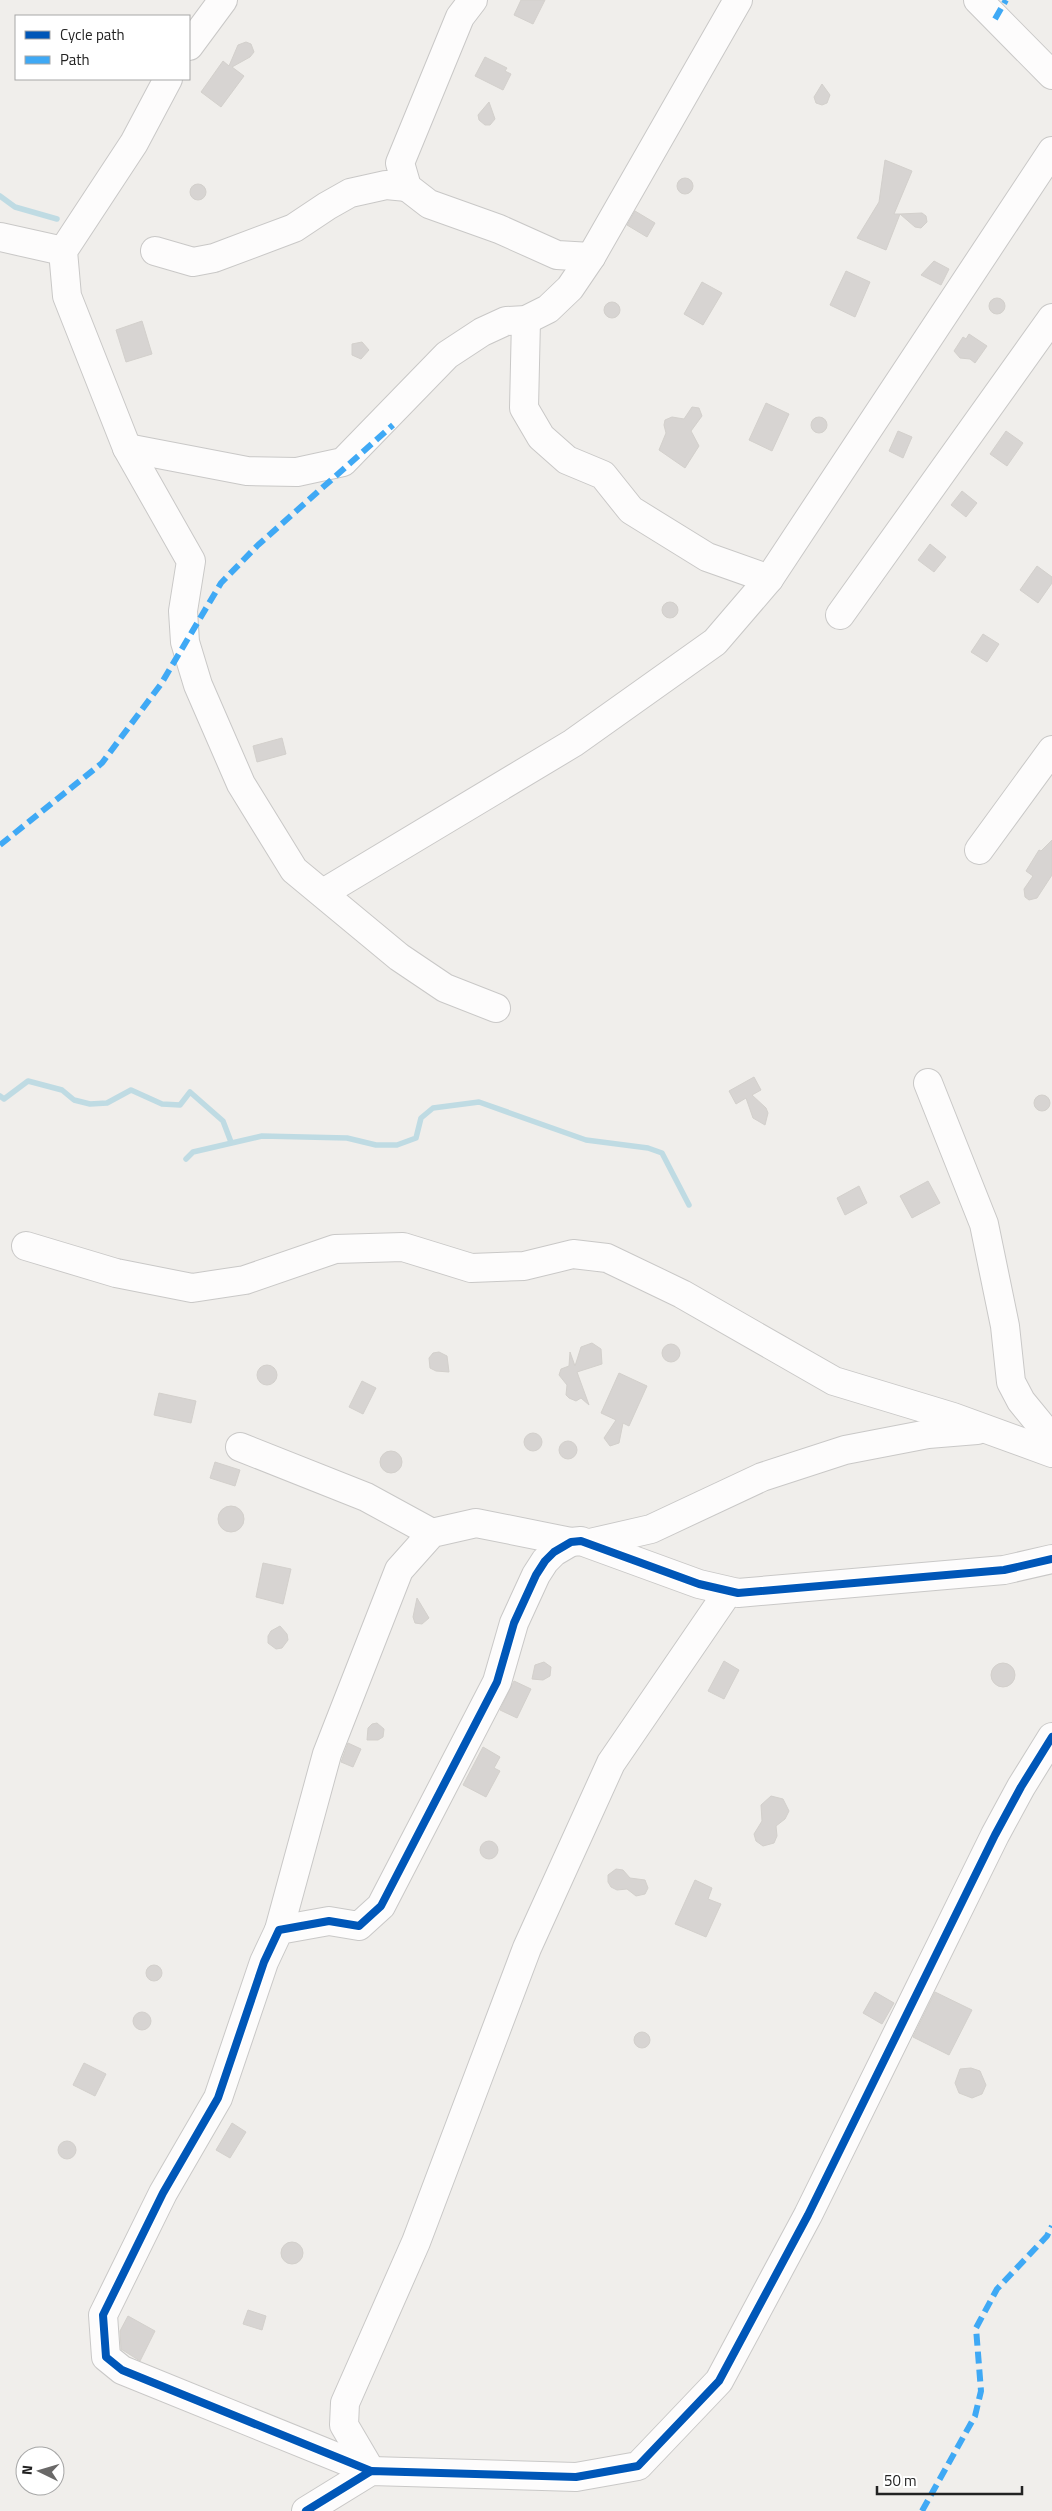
<svg xmlns="http://www.w3.org/2000/svg" width="1052" height="2511" font-family="'Titillium Web',sans-serif">
<style>
.lines{fill:none;stroke-linecap:round;stroke-linejoin:round}
.stream{stroke:#bfdbe3;stroke-width:5.5}
.building{fill:#d7d4d2;stroke:#d3d0cc}
.minor-casing{stroke:#c9c8c7;stroke-width:30}
.minor{stroke:#fdfcfc;stroke-width:28}
.quiet{stroke:#3fa9f5;stroke-width:6;stroke-dasharray:12 6;stroke-linecap:butt}
.cycleway-casing{stroke:#fff;stroke-width:11}
.cycleway{stroke:#0057b8;stroke-width:8}
</style>
<rect width="100%" height="100%" fill="#f0eeeb"/>
<g class="lines">
<!-- stream -->
<g class="stream">
<path d="M0 196 15 207 57 219"/>
<path d="M0 1096 4 1099 28 1081 62 1090 74 1100 90 1104 107 1103 131 1090 162 1104 180 1105 190 1092 223 1121 231 1142"/>
<path d="M186 1159 193 1152 262 1136 347 1138 376 1145H397L416 1138 421 1118 433 1108 479 1102 586 1140 648 1148 662 1153 689 1205"/>
</g>
</g>
<!-- building -->
<g class="building">
<path d="M521 0H545L533 24 514 15Z"/>
<path d="M246 42 251 44 254 52 250 57 232 67 244 76 221 107 201 92 223 61 229 66 238 45Z"/>
<path d="M485 57 507 68 505 71 511 74 503 90 475 76Z"/>
<path d="M822 84 830 95 827 103 822 105 816 103 814 97Z"/>
<path d="M489 102 495 119 490 125H485L479 120 478 115Z"/>
<path d="M885 160 912 171 894 214H900L886 250 857 238 879 202Z"/>
<circle cx="685" cy="186" r="8"/>
<circle cx="198" cy="192" r="8"/>
<path d="M635 211 655 223 647 237 627 225Z"/>
<path d="M922 213 926 216 927 222 921 228 915 227 900 214Z"/>
<path d="M934 261 949 269 941 285 921 275Z"/>
<path d="M846 271 870 282 855 317 830 305Z"/>
<path d="M702 282 722 293 703 325 684 314Z"/>
<circle cx="997" cy="306" r="8"/>
<circle cx="612" cy="310" r="8"/>
<path d="M142 321 152 354 126 362 116 330Z"/>
<path d="M969 334 987 346 975 363 970 359 960 358 954 351 963 337 966 339Z"/>
<path d="M362 342 369 350 361 359 352 355V344Z"/>
<path d="M766 403 789 414 772 451 749 440Z"/>
<path d="M692 407 699 408 702 416 691 431 699 446 685 468 659 450 666 433 664 425 665 420 672 417 684 419Z"/>
<circle cx="819" cy="425" r="8"/>
<path d="M898 431 912 437 903 458 889 451Z"/>
<path d="M1006 431 1023 443 1007 466 990 454Z"/>
<path d="M962 491 977 503 966 517 951 505Z"/>
<path d="M930 544 946 557 934 572 918 560Z"/>
<path d="M1037 566 1052 577V583L1038 603 1020 590Z"/>
<circle cx="670" cy="610" r="8"/>
<path d="M983 634 999 644 987 662 971 652Z"/>
<path d="M282 738 286 754 257 762 253 746Z"/>
<path d="M1052 840V875L1037 898 1029 900 1025 897 1024 889 1033 876 1026 871 1039 850 1041 851Z"/>
<path d="M754 1077 761 1090 752 1095 766 1108 768 1113 765 1125 753 1118 746 1098 736 1104 729 1091Z"/>
<circle cx="1042" cy="1103" r="8"/>
<path d="M928 1181 940 1203 912 1218 900 1196Z"/>
<path d="M859 1186 867 1203 845 1215 837 1198Z"/>
<path d="M592 1343 601 1349 602 1364 577 1372 589 1405 581 1398 576 1401 569 1398 566 1395 567 1385 559 1375 561 1369 569 1366 570 1352 575 1366 581 1347Z"/>
<circle cx="671" cy="1353" r="9"/>
<path d="M439 1352 447 1356 449 1372 436 1371 430 1368 429 1358 433 1353Z"/>
<circle cx="267" cy="1375" r="10"/>
<path d="M619 1373 647 1386 629 1426 623 1423 619 1443 610 1446 604 1438 616 1420 601 1413Z"/>
<path d="M362 1381 376 1388 363 1414 349 1407Z"/>
<path d="M159 1393 196 1401 191 1423 154 1415Z"/>
<circle cx="533" cy="1442" r="9"/>
<circle cx="568" cy="1450" r="9"/>
<circle cx="391" cy="1462" r="11"/>
<path d="M215 1462 240 1470 235 1486 210 1478Z"/>
<circle cx="231" cy="1519" r="13"/>
<path d="M263 1563 291 1569 283 1604 256 1597Z"/>
<path d="M417 1598 429 1618 422 1624 415 1623 413 1617Z"/>
<path d="M280 1626 287 1634 288 1640 282 1648 276 1649 268 1643V1636L271 1631Z"/>
<path d="M724 1661 739 1670 724 1699 708 1691Z"/>
<path d="M544 1662 551 1667 550 1676 543 1680 532 1679 535 1665Z"/>
<circle cx="1003" cy="1675" r="12"/>
<path d="M514 1681 531 1689 517 1718 500 1710Z"/>
<path d="M377 1723 384 1729 383 1737 378 1740H367L368 1728 372 1724Z"/>
<path d="M348 1743 361 1749 353 1767 341 1762Z"/>
<path d="M483 1747 500 1757 494 1768 500 1771 486 1797 463 1785Z"/>
<path d="M771 1796 783 1799 789 1811 785 1819 776 1826 777 1836 774 1843 763 1846 756 1841 754 1834 762 1821 761 1805Z"/>
<circle cx="489" cy="1850" r="9"/>
<path d="M616 1869 623 1870 630 1878 645 1880 648 1888 645 1894 636 1896 627 1889 617 1890 611 1887 608 1882V1875Z"/>
<path d="M695 1880 712 1888 708 1899 721 1904 706 1937 675 1924Z"/>
<circle cx="154" cy="1973" r="8"/>
<path d="M875 1992 894 2003 882 2024 863 2013Z"/>
<path d="M935 1992 972 2010 949 2055 913 2037Z"/>
<circle cx="142" cy="2021" r="9"/>
<circle cx="642" cy="2040" r="8"/>
<path d="M84 2063 106 2074 95 2096 73 2085Z"/>
<path d="M971 2068 980 2071 986 2085 982 2094 972 2098 959 2093 955 2083 960 2069Z"/>
<path d="M232 2123 246 2132 230 2158 216 2150Z"/>
<circle cx="67" cy="2150" r="9"/>
<circle cx="292" cy="2253" r="11"/>
<path d="M248 2310 266 2316 262 2330 243 2324Z"/>
<path d="M128 2316 155 2331 140 2361 121 2349 120 2331Z"/>
</g>
<g class="lines">
<defs>
<g id="minor">
<path d="M473 0 460 17 400 163 407 187 429 204 499 229 557 255 591 257"/>
<path d="M978 0 1052 75"/>
<path d="M189 46 223 0"/>
<path d="M168 79 134 143 63 251 67 296 127 448 191 561 183 611 185 642 198 685 241 784 294 870 399 957 445 988 496 1008"/>
<path d="M0 237 63 251"/>
<path d="M155 251 193 262 214 258 294 228 327 206 350 193 386 185 407 187"/>
<path d="M526 320 524 408 541 437 567 460 603 475 631 510 707 557 769 579"/>
<path d="M127 448 247 471 297 472 343 462 447 355 482 332 506 321 526 320 548 309 570 288 591 257 738 0"/>
<path d="M840 615 1052 318"/>
<path d="M979 850 1052 750"/>
<path d="M323 893 573 743 715 642 769 579 1052 151"/>
<path d="M928 1083 984 1224 1005 1326 1011 1382 1021 1401 1052 1439"/>
<path d="M26 1246 116 1273 192 1288 245 1280 335 1249 403 1247 471 1268 524 1266 573 1254 607 1258 682 1294 834 1381 953 1417 1052 1453"/>
<path d="M240 1447 366 1497 432 1533"/>
<path d="M590 1543 651 1529 762 1477 845 1450 928 1434 977 1430"/>
<path d="M279 1930 327 1754 399 1570 432 1533 476 1523 571 1542"/>
<path d="M371 2471 122 2370 106 2357 103 2315 163 2193 218 2098 264 1962 279 1930 329 1921 359 1926 381 1906 497 1682 514 1623 536 1575 545 1561 554 1552 571 1542 581 1541 699 1584 738 1593 1004 1570 1052 1559"/>
<path d="M371 2471 344 2425 345 2403 416 2242 527 1948 611 1763 728 1592"/>
<path d="M306 2511 371 2471 576 2477 638 2466 719 2381 808 2215 995 1835 1021 1787 1052 1737"/>
</g>
</defs>
<!-- minor casing -->
<use href="#minor" class="minor-casing"/>
<!-- minor -->
<use href="#minor" class="minor"/>
<!-- quiet -->
<g class="quiet">
<path d="M995 19 1006 0"/>
<path d="M0 845 102 763 161 684 221 583 258 545 393 425"/>
<path d="M922 2511 975 2416 981 2391 976 2328 997 2289 1047 2236 1052 2226"/>
</g>
<defs>
<g id="cycleway">
<path d="M371 2471 122 2370 106 2357 103 2315 163 2193 218 2098 264 1962 279 1930 329 1921 359 1926 381 1906 497 1682 514 1623 536 1575 545 1561 554 1552 571 1542 581 1541 699 1584 738 1593 1004 1570 1052 1559"/>
<path d="M306 2511 371 2471 576 2477 638 2466 719 2381 808 2215 995 1835 1021 1787 1052 1737"/>
</g>
</defs>
<!-- cycleway casing -->
<use href="#cycleway" class="cycleway-casing"/>
<!-- cycleway -->
<use href="#cycleway" class="cycleway"/>
</g>
<!-- legend -->
<rect x="15" y="15" width="175" height="65" fill="#ffffff" stroke="#a7a7a7"/>
<rect x="25" y="31" width="25" height="8" fill="#0057b8" stroke="#a7a7a7"/>
<text x="60" y="40" font-size="15" fill="#222222">Cycle path</text>
<rect x="25" y="56" width="25" height="8" fill="#3fa9f5" stroke="#a7a7a7"/>
<text x="60" y="65" font-size="15" fill="#222222">Path</text>
<!-- north arrow -->
<g transform="translate(40 2471) rotate(275)"><circle r="24" fill="#ffffff" stroke="#a7a7a7"/>
<path d="M0-4L9 19L0 12L-9 19Z" fill="#6a6968"/>
<text y="-8" font-size="14" font-weight="bold" text-anchor="middle" fill="#222222">N</text>
</g>
<!-- scale -->
<path d="M877 2486v8h145v-8" fill="none" stroke="#222222" stroke-width="2.5"/>
<text x="884" y="2486" font-size="15" fill="#222222" stroke="#ffffff" stroke-width="4" paint-order="stroke">50 m</text>
</svg>
